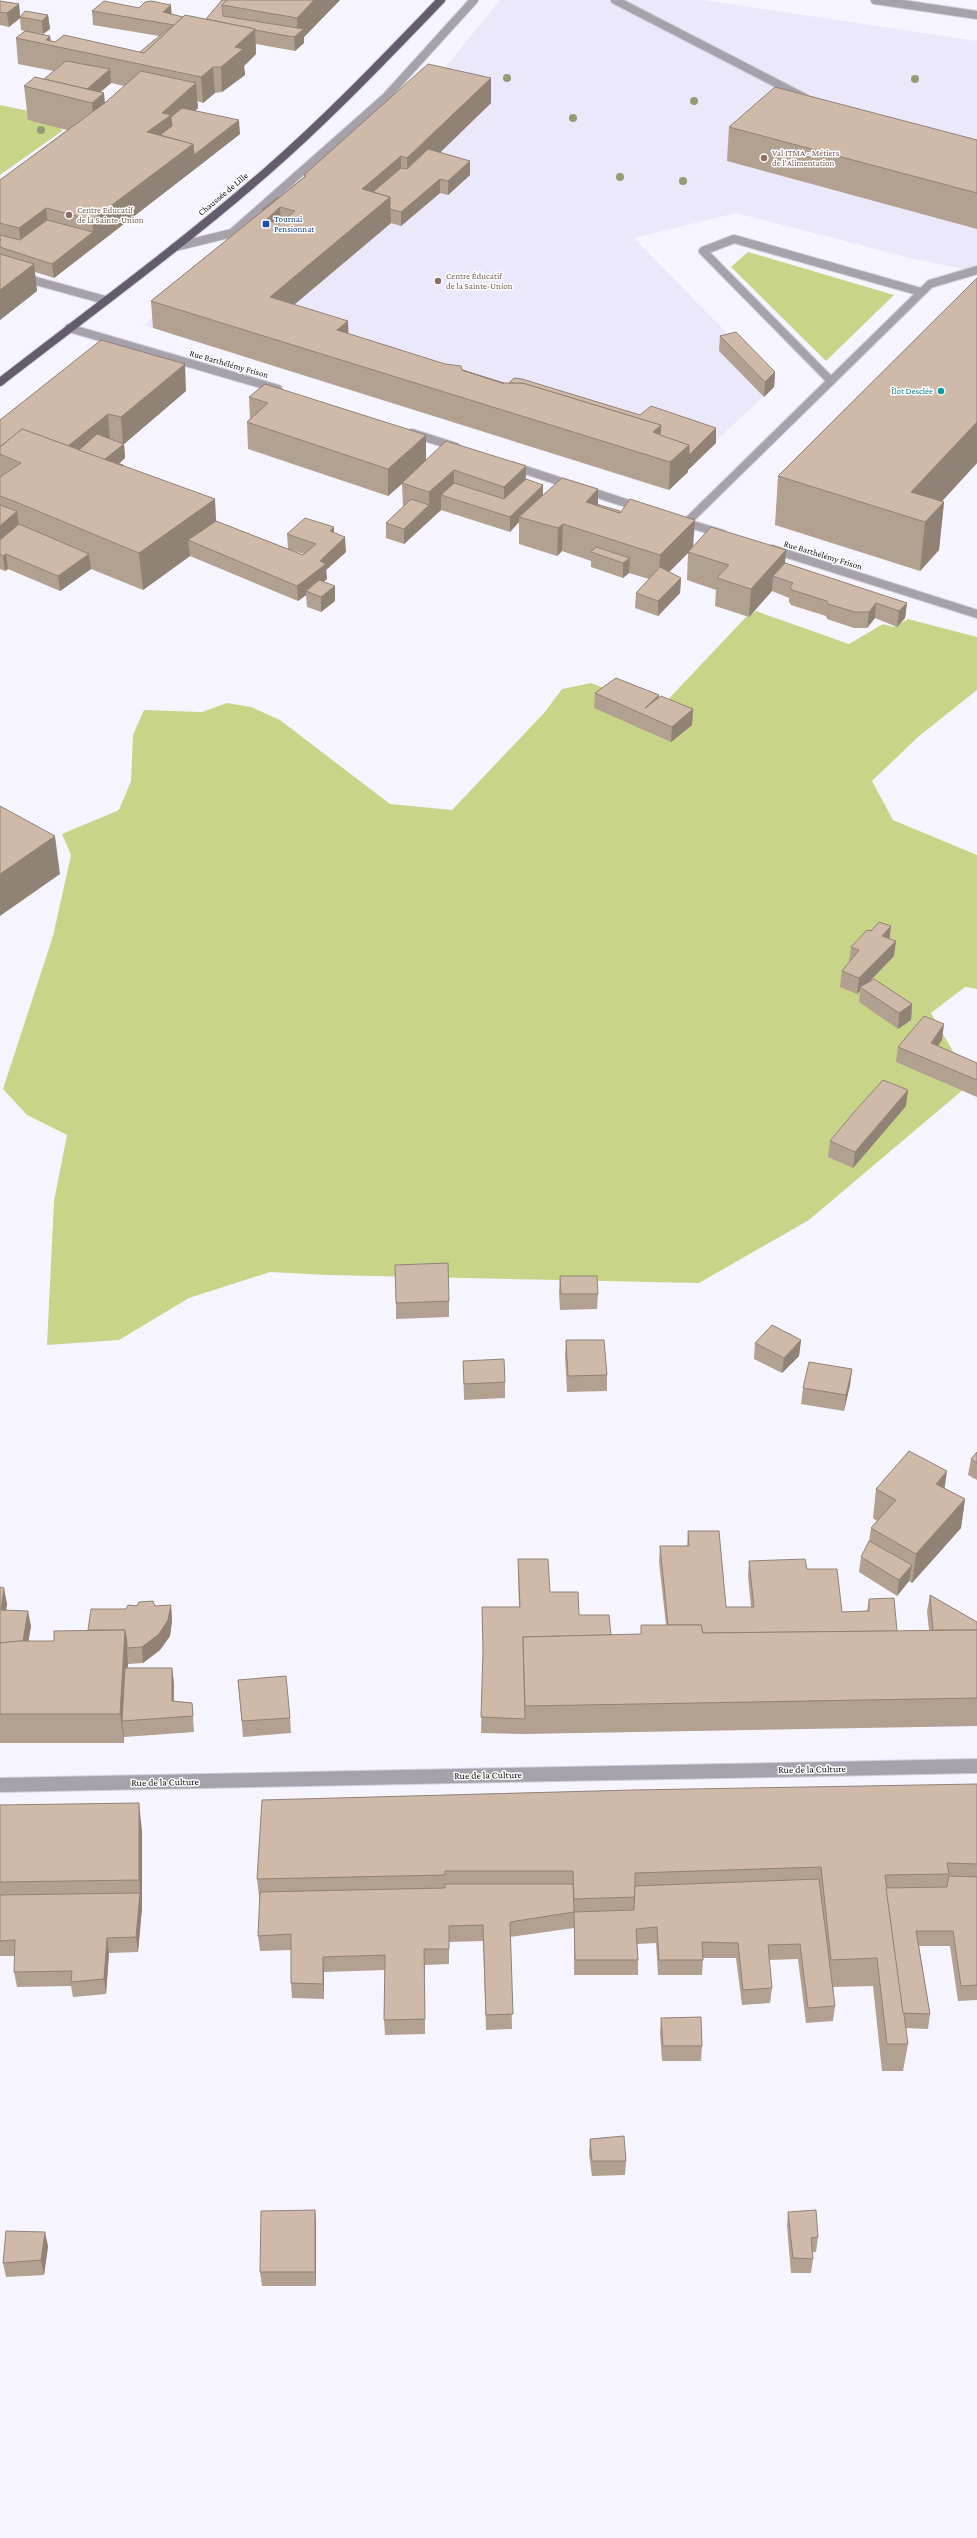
<svg xmlns="http://www.w3.org/2000/svg" width="977" height="2538" font-family="'Crimson Pro',serif">
<style>
.built{fill:#ece8fc}
.green{fill:#c8d589}
.lines{fill:none;stroke-linecap:round;stroke-linejoin:round}
.service-casing{stroke:#d1d0da;stroke-width:10}
.minor-far1-casing{stroke:#d1d0da;stroke-width:10}
.minor-casing{stroke:#d1d0da;stroke-width:16}
.primary-casing{stroke:#d1d0da;stroke-width:10}
.service{stroke:#a6a1aa;stroke-width:8}
.minor-far1{stroke:#a6a1aa;stroke-width:8}
.minor{stroke:#a6a1aa;stroke-width:14}
.primary{stroke:#645b6c;stroke-width:8}
.tree{fill:#969b74}
.wall{fill:#b2a091;fill-rule:evenodd}
.shaded-wall{fill:#918276}
.building{fill:#cfbaa9;stroke:#918276;fill-rule:evenodd}
.education-dot{fill:#8d6e63;stroke:#fff;stroke-width:1.5}
.transit-dot{fill:#1a4fb4;stroke:#fff;stroke-width:1.5}
.culture-dot{fill:#0f9aa8;stroke:#fff;stroke-width:1.5}
.labels{text-anchor:middle;dominant-baseline:central;stroke-width:3;stroke-linejoin:round;paint-order:stroke}
.far-education-label{font-size:9px;fill:#785e54;stroke:#fff;text-anchor:start}
.far-street-label{font-size:9px;fill:#0f0d16;stroke:#fff}
.far-transit-label{font-size:9px;fill:#164399;stroke:#fff;text-anchor:start}
.far-culture-label{font-size:9px;fill:#0d838f;stroke:#fff;text-anchor:end}
.street-label{font-size:10px;fill:#0f0d16;stroke:#fff}
</style>
<rect width="100%" height="100%" fill="#f6f5ff"/>
<!-- built -->
<path class="built" d="M500 0H704L977 41V272L914 259 736 213 634 238 777 384 664 489 143 325 305 201 427 90Z"/>
<!-- green -->
<g class="green">
<path d="M0 105 58 117 62 131 0 175Z"/>
<path d="M748 252 894 295 826 361 731 267Z"/>
<path d="M756 611 849 644 883 624 894 627 908 619 977 637V690L918 737 872 781 893 820 977 855V989L965 987 931 1013 971 1083 809 1220 699 1283 328 1275 270 1272 189 1298 119 1340 47 1345 54 1201 67 1135 27 1115 3 1089 53 936 71 855 62 834 119 810 131 781 133 735 144 710 202 712 227 703 251 707 280 720 390 804 452 810 544 713 562 689 591 683 660 708 746 617Z"/>
</g>
<g class="lines">
<defs>
<g id="service">
<path d="M615 0 805 98"/>
<path d="M875 0 977 15"/>
<path d="M175 247 232 233 386 97 474 0"/>
<path d="M0 271 105 300"/>
<path d="M831 381 703 251 734 239 921 292"/>
<path d="M686 523 930 284 977 270"/>
</g>
<g id="minor-far1">
<path d="M69 328 278 389"/>
<path d="M412 433 456 447"/>
<path d="M513 466 641 508"/>
<path d="M680 521 723 534"/>
<path d="M772 549 977 614"/>
</g>
<path id="minor" d="M0 1785 977 1766"/>
<path id="primary" d="M0 382C89 313 181 246 266 172 328 118 384 59 441 0"/>
</defs>
<!-- service casing -->
<use href="#service" class="service-casing"/>
<!-- minor-far1 casing -->
<use href="#minor-far1" class="minor-far1-casing"/>
<!-- minor casing -->
<use href="#minor" class="minor-casing"/>
<!-- primary casing -->
<use href="#primary" class="primary-casing"/>
<!-- service -->
<use href="#service" class="service"/>
<!-- minor-far1 -->
<use href="#minor-far1" class="minor-far1"/>
<!-- minor -->
<use href="#minor" class="minor"/>
<!-- primary -->
<use href="#primary" class="primary"/>
</g>
<!-- trees -->
<g class="tree">
<circle cx="507" cy="78" r="4"/>
<circle cx="915" cy="79" r="4"/>
<circle cx="694" cy="101" r="4"/>
<circle cx="573" cy="118" r="4"/>
<circle cx="41" cy="130" r="4"/>
<circle cx="620" cy="177" r="4"/>
<circle cx="683" cy="181" r="4"/>
</g>
<!-- wall -->
<g class="wall">
<path d="M222 0H340L304 37V43L295 51 256 44V54L244 66 245 75 222 92 215 93 203 103 197 101 198 108 195 111 240 134 195 169 54 278 35 272 37 291 0 320V180L67 130 28 120 24 86 44 79 54 71 18 64 16 38 25 31 21 30 20 18 9 27 0 25V1L19 4 20 17 48 15 50 29 43 34 30 32 50 36 51 41 55 42 140 52 159 36 93 25 92 11 171 5V14L183 17 206 19ZM111 83 124 86 105 103 100 92Z"/>
<path d="M491 78V103L440 152 470 161V175L448 195 440 193 401 226 391 223 294 305 348 321V334L504 383 640 415 716 428V443L688 470V472L669 490 153 328 151 301 262 211V210L304 177V175Z"/>
<path d="M729 127 977 140V229L727 161Z"/>
<path d="M977 278V463L942 501 944 502 939 550 920 571 775 525 778 476Z"/>
<path d="M720 336 775 372 774 387 764 397 719 351Z"/>
<path d="M265 384 426 460 526 466V479L543 495 598 504 694 546 785 563 907 603 905 618 897 627 875 618 867 628H854L827 619 826 616 791 605 789 602V598L772 591 749 617 715 606 716 590 687 580 688 553 669 572 681 578 680 593 658 616 635 608 636 593 649 579 629 573 623 578 591 567V561L562 551 557 556 519 544V522L510 532 441 510 404 544 386 538V523L403 507 402 484 388 496 248 449 247 422 250 419 249 397Z"/>
<path d="M186 391 124 444 125 458 119 464 123 465V466L216 521 303 555 304 554 288 549 287 534 334 527V533L346 552 326 570 327 579 323 582 335 586V601L321 612 307 607 306 595 298 601 190 556 143 590 91 569 60 591 8 569 5 571 0 569V420Z"/>
<path d="M595 693 659 695 658 698 693 709 692 725 671 742 594 708Z"/>
<path d="M891 926 889 938 894 956 870 981 912 1004 911 1020 898 1029 859 1002 860 991 857 994 840 987 842 971 849 962 851 947 871 931Z"/>
<path d="M942 1040 938 1046 977 1063V1097L896 1062 898 1047Z"/>
<path d="M906 1106 853 1168 828 1157 830 1141Z"/>
<path d="M560 1276 598 1294 597 1309 560 1310 559 1292Z"/>
<path d="M449 1301V1317L396 1319V1303Z"/>
<path d="M566 1340 607 1375V1391L567 1392 565 1356Z"/>
<path d="M801 1340 799 1356 782 1373 754 1359 755 1343Z"/>
<path d="M463 1361 505 1382V1398L464 1400Z"/>
<path d="M852 1369 850 1385 844 1411 801 1404 803 1388Z"/>
<path d="M977 1452V1480L968 1475 971 1459Z"/>
<path d="M944 1488 965 1499 961 1528 912 1583 909 1581 897 1596 859 1572 861 1557 869 1541 871 1528 877 1521 873 1518 876 1489Z"/>
<path d="M688 1531 726 1607H751L748 1576 749 1561 807 1569 842 1612 867 1611 869 1599 897 1631 929 1630 927 1611 930 1595 977 1622V1726L524 1734 481 1733 483 1657 482 1607H519L518 1575V1559L550 1592 579 1615 611 1635 641 1634V1625H666L659 1562 660 1546H687Z"/>
<path d="M0 1587 7 1604 6 1611 31 1626 28 1641H54L88 1630 126 1609 155 1606 171 1605 172 1621 170 1636 160 1650 143 1663 128 1664V1668H172L174 1684V1701L192 1703 194 1732 124 1737V1743H0Z"/>
<path d="M238 1680 290 1718 291 1733 243 1737Z"/>
<path d="M977 1784V2000L958 2001 950 1946H919L930 2014 928 2029 905 2028 908 2044 903 2071H882L873 1986 833 1987 835 2006 833 2021 806 2023 798 1959 769 1960 772 1988 770 2003 742 2005 736 1958H703L702 1975H658L656 1943 637 1944 638 1960V1975H574V1928L510 1937 512 2029 486 2030 483 1941 449 1942V1964L425 1965V2034L385 2035 384 2020 385 1970 324 1972V1999L292 1998 291 1983V1950L260 1951 258 1936 260 1904 257 1879Z"/>
<path d="M0 1805 142 1831V1908L138 1952 109 1953 106 1994 73 1997 71 1986 17 1987 14 1972 15 1956H0Z"/>
<path d="M661 2018 702 2046 701 2061H662L660 2033Z"/>
<path d="M590 2139 626 2161 625 2175 592 2176 589 2154Z"/>
<path d="M315 2210 316 2224V2286H262L260 2272Z"/>
<path d="M788 2212 818 2237 816 2252H812L813 2259 811 2273H791L787 2226Z"/>
<path d="M48 2246 44 2275 6 2277 3 2263Z"/>
</g>
<!-- shaded-wall -->
<g class="shaded-wall">
<path d="M314 0H340L304 37V43L295 51 294 37 297 34V18Z"/>
<path d="M19 4 20 18 9 27 7 13Z"/>
<path d="M171 5 172 19 163 12Z"/>
<path d="M48 15 50 29 43 34 42 21Z"/>
<path d="M255 29 256 54 244 66 245 75 222 92 221 67 235 47Z"/>
<path d="M50 36 51 46 46 40Z"/>
<path d="M213 67 215 93 203 103 201 77Z"/>
<path d="M110 69 111 83 89 102 76 99Z"/>
<path d="M491 78V103L408 184 407 158Z"/>
<path d="M196 83 198 108 173 131 148 143 147 132 162 113Z"/>
<path d="M104 93 107 128 95 138 92 103Z"/>
<path d="M239 120 240 134 195 169 54 278 52 264 93 232 92 220 193 144Z"/>
<path d="M401 156V182L363 201 362 189Z"/>
<path d="M470 161V175L448 195V181Z"/>
<path d="M440 179V193L401 226V212Z"/>
<path d="M390 197 391 223 271 324 270 297Z"/>
<path d="M280 207 281 233 266 220Z"/>
<path d="M46 208 49 234 22 255 19 228Z"/>
<path d="M34 264 37 291 0 320V290Z"/>
<path d="M348 321 349 346 337 330Z"/>
<path d="M185 364 186 391 124 444 125 458 106 474 105 459 123 444 121 417Z"/>
<path d="M775 372 774 387 764 397 765 382Z"/>
<path d="M108 414 110 441 76 469 61 451Z"/>
<path d="M977 422V463L923 522 911 492Z"/>
<path d="M661 425 660 448 653 432Z"/>
<path d="M716 428V443L688 470V472L669 490 670 462 689 445Z"/>
<path d="M426 435V462L388 496V469Z"/>
<path d="M526 466 525 494 504 514V487Z"/>
<path d="M454 470V498L441 495V510L404 544V529L429 505V492Z"/>
<path d="M543 485V500L519 517V522L510 532V517Z"/>
<path d="M598 489V517L586 502Z"/>
<path d="M215 499 217 536 188 540 190 556 143 590 139 553Z"/>
<path d="M944 502 939 550 920 571 925 522Z"/>
<path d="M17 511 21 539 0 554V526Z"/>
<path d="M695 520 693 548 688 552V553L659 582 660 555Z"/>
<path d="M563 524 562 551 557 556 558 528Z"/>
<path d="M334 527V542L330 531Z"/>
<path d="M345 537 346 552 326 570 327 579 309 593 306 591V595L298 601 297 586 320 561Z"/>
<path d="M786 550 784 578 773 576 772 591 749 617 751 589Z"/>
<path d="M6 554 8 569 5 571 3 556Z"/>
<path d="M89 554 91 569 60 591 58 576Z"/>
<path d="M630 558 629 573 623 578V563Z"/>
<path d="M681 578 680 593 658 616V601Z"/>
<path d="M335 586V601L321 612V597Z"/>
<path d="M876 603 875 618 867 628 869 612Z"/>
<path d="M907 603 905 618 897 627 899 611Z"/>
<path d="M659 695 658 710 645 708Z"/>
<path d="M693 709 692 725 671 742 672 727Z"/>
<path d="M55 836 60 874 0 916V874Z"/>
<path d="M891 926 889 942 882 936Z"/>
<path d="M896 941 894 956 863 988 860 987V991L857 994 859 978Z"/>
<path d="M912 1004 911 1020 898 1029 899 1013Z"/>
<path d="M944 1024 942 1040 929 1059 931 1043Z"/>
<path d="M908 1090 906 1106 853 1168 855 1152Z"/>
<path d="M801 1340 799 1356 782 1373 784 1358Z"/>
<path d="M852 1369 850 1385 844 1411 846 1395Z"/>
<path d="M947 1471 943 1500 936 1484Z"/>
<path d="M965 1499 961 1528 912 1583 916 1554Z"/>
<path d="M912 1565 909 1581 897 1596 899 1580Z"/>
<path d="M4 1588 7 1604 4 1626 1 1610Z"/>
<path d="M171 1605 172 1621 170 1636 160 1650 143 1663 142 1647Z"/>
<path d="M28 1611 31 1626 24 1669 21 1654Z"/>
<path d="M125 1630 128 1648H127L128 1664 125 1721H122L124 1737V1743L120 1714Z"/>
<path d="M172 1668 174 1684 173 1717 172 1701Z"/>
<path d="M139 1803 142 1831V1908L138 1952 136 1937 140 1893 139 1880Z"/>
<path d="M107 1938 109 1953 106 1994 104 1979Z"/>
<path d="M323 1957 324 1972V1999L323 1984Z"/>
<path d="M315 2210 316 2224V2286L315 2272Z"/>
<path d="M45 2232 48 2246 44 2275 41 2260Z"/>
</g>
<!-- building -->
<g class="building">
<path d="M222 0H227L222 5 223 16 304 29 294 37 255 30V29L206 19Z"/>
<path d="M227 0H314L297 18 222 5Z"/>
<path d="M0 1 19 4 7 13 0 12Z"/>
<path d="M104 1 139 8 145 2 151 1 171 5 163 12 183 17 174 25 92 11Z"/>
<path d="M25 11 48 15 42 21 20 17Z"/>
<path d="M185 15 255 29 235 47 243 49 221 67H213L201 77 16 38 25 31 50 36 46 40 55 42 64 35 144 53Z"/>
<path d="M169 28H171L144 53 140 52Z"/>
<path d="M66 61 110 69 87 89 44 79Z"/>
<path d="M428 64 491 78 407 158 401 156 362 189 390 197 270 297 348 321 337 330 445 364 461 366 462 370 502 383H523L661 425 653 432 689 445 670 462 151 301 306 176 304 175ZM280 207 295 211 279 224 266 220Z"/>
<path d="M141 71 196 83 162 113 171 115 147 132 193 144 92 220 46 208 19 228 0 223V180L106 102Z"/>
<path d="M35 77 104 93 92 103 24 86Z"/>
<path d="M775 87 977 140V193L729 127Z"/>
<path d="M182 108 239 120 194 155 193 144 160 135 172 126 171 117Z"/>
<path d="M428 149 470 161 448 181 440 179 401 212 390 209V197L373 192 401 168 407 169Z"/>
<path d="M277 198H278L263 210H262Z"/>
<path d="M281 219 284 220 279 224 276 223Z"/>
<path d="M47 220 93 232 52 264 0 247V240H1L0 239V235L20 240Z"/>
<path d="M0 254 34 264 0 290Z"/>
<path d="M977 278V422L911 492 944 502 925 522 778 476Z"/>
<path d="M736 332 775 372 765 382 720 336Z"/>
<path d="M101 340 185 364 121 417 108 414 68 446 22 429 0 447V420Z"/>
<path d="M462 370 504 383H502Z"/>
<path d="M514 378 522 379 640 415 651 406 716 428 689 455V445L660 435 661 425 523 383H509Z"/>
<path d="M265 384 426 435 388 469 247 422 268 403 249 397Z"/>
<path d="M22 429 215 499 139 553 16 502 0 496V477L21 463 0 454V447Z"/>
<path d="M97 434 124 444 105 459 123 465V466L79 450Z"/>
<path d="M446 441 526 466 504 487 454 470 429 492 402 483Z"/>
<path d="M562 478 598 489 586 502 620 513 630 499 695 520 660 555 563 524 558 528 519 517Z"/>
<path d="M526 479 543 485 510 517 441 495 454 483 504 499Z"/>
<path d="M411 499 429 505 404 529 386 523Z"/>
<path d="M596 504 620 511V513L595 505Z"/>
<path d="M0 505 17 511 0 526Z"/>
<path d="M305 518 334 527 330 531 345 537 320 561 326 564 297 586 188 540 216 521 303 555 316 544 287 534Z"/>
<path d="M19 524 89 554 58 576 6 554 3 556 0 554V540Z"/>
<path d="M711 527 786 550 751 589 717 578 729 565 688 552Z"/>
<path d="M596 547 630 558 623 563 591 552Z"/>
<path d="M785 563 907 603 899 611 876 603 869 612H855L828 604 827 601 792 590 790 587 793 583 773 576Z"/>
<path d="M660 567 681 578 658 601 636 593Z"/>
<path d="M319 580 335 586 321 597 306 591Z"/>
<path d="M616 678 659 695 645 708 661 696 693 709 672 727 595 693Z"/>
<path d="M0 806 55 836 0 874Z"/>
<path d="M879 922 891 926 882 936 896 941 859 978 842 971 859 950 851 947 867 930 871 931Z"/>
<path d="M874 979 912 1004 899 1013 860 987Z"/>
<path d="M924 1016 944 1024 931 1043 977 1063V1080L898 1047Z"/>
<path d="M883 1080 908 1090 855 1152 830 1141 855 1111Z"/>
<path d="M448 1263 449 1301 396 1303 395 1265Z"/>
<path d="M560 1276H597L598 1294H561Z"/>
<path d="M772 1325 801 1340 784 1358 755 1343Z"/>
<path d="M566 1340H604L607 1375 568 1376Z"/>
<path d="M504 1359 505 1382 464 1384 463 1361Z"/>
<path d="M809 1362 852 1369 846 1395 803 1388Z"/>
<path d="M909 1451 947 1471 936 1484 965 1499 916 1554 871 1528 896 1500 876 1489Z"/>
<path d="M977 1452V1463L971 1459Z"/>
<path d="M688 1531H719L726 1607H754L749 1561 805 1559 807 1569H837L842 1612 869 1611V1599L894 1598 897 1631 703 1633 701 1625H668L660 1546H689Z"/>
<path d="M869 1541 912 1565 899 1580 861 1557Z"/>
<path d="M518 1559H548L550 1592H578L579 1615H609L611 1635 523 1637 525 1719 481 1717 483 1650 482 1607H520Z"/>
<path d="M0 1587 4 1588 1 1610 28 1611 23 1641 0 1643Z"/>
<path d="M930 1595 977 1622V1630H933Z"/>
<path d="M153 1601 155 1606 171 1605 168 1620 159 1634 142 1647 127 1648V1643L125 1630H88L91 1609H126L128 1605 137 1606 139 1602Z"/>
<path d="M641 1625H701L703 1633 977 1630V1698L525 1706 523 1637 641 1634Z"/>
<path d="M125 1630 120 1714H0V1643L19 1641H54V1631Z"/>
<path d="M125 1668H172V1701L192 1703 193 1716 122 1721Z"/>
<path d="M286 1676 290 1718 242 1721 238 1680Z"/>
<path d="M977 1784V1864L947 1863 949 1874 885 1875 908 2044H887L877 1958 831 1960 821 1867 635 1873V1897L574 1899 573 1871H445V1875L257 1879 262 1800 633 1790Z"/>
<path d="M139 1803V1880L0 1882V1805Z"/>
<path d="M949 1876 977 1877V1985L961 1986 953 1931H916L930 2014 903 2013 886 1888 947 1887Z"/>
<path d="M819 1879 835 2006 808 2008 800 1944 768 1945 772 1988 743 1990 738 1943 702 1942 703 1960H659L657 1927 636 1929 638 1960H575L574 1912 634 1910 635 1886Z"/>
<path d="M445 1884H573L574 1912 510 1922 513 2014 486 2015 483 1925 449 1926V1949H424L425 2019 384 2020 385 1955 323 1957V1984L291 1983V1934L258 1936 260 1892 445 1888Z"/>
<path d="M140 1893 136 1937 107 1938 104 1979 71 1982 72 1971 14 1972 15 1940 0 1941V1895Z"/>
<path d="M701 2017 702 2046H663L661 2018Z"/>
<path d="M624 2136 626 2161H592L590 2139Z"/>
<path d="M315 2210V2272H260L261 2211Z"/>
<path d="M816 2210 818 2237 811 2238 813 2259 793 2258 788 2212Z"/>
<path d="M6 2231 45 2232 41 2260 3 2263Z"/>
</g>
<!-- markers -->
<g class="education-dot">
<circle cx="764" cy="158" r="4"/>
<circle cx="69" cy="215" r="4"/>
<circle cx="438" cy="281" r="4"/>
</g>
<rect class="transit-dot" x="262" y="220" width="8" height="8" rx="2"/>
<circle class="culture-dot" cx="941" cy="391" r="4"/>
<g class="labels">
<!-- far-education labels -->
<g class="far-education-label">
<text x="772" y="153">Val ITMA - Métiers<tspan x="772" dy="10">de l'Alimentation</tspan></text>
<text x="77" y="210">Centre Educatif<tspan x="77" dy="10">de la Sainte-Union</tspan></text>
<text x="446" y="276">Centre Éducatif<tspan x="446" dy="10">de la Sainte-Union</tspan></text>
</g>
<!-- far-street labels -->
<g class="far-street-label">
<text transform="translate(223 194) rotate(-40)">Chaussée de Lille</text>
<text transform="translate(229 364) rotate(16)">Rue Barthélémy Frison</text>
<text transform="translate(823 555) rotate(17)">Rue Barthélémy Frison</text>
</g>
<!-- far-transit labels -->
<g class="far-transit-label">
<text x="274" y="219">Tournai<tspan x="274" dy="10">Pensionnat</tspan></text>
</g>
<!-- far-culture labels -->
<g class="far-culture-label">
<text x="933" y="391">Îlot Desclée</text>
</g>
<!-- street labels -->
<g class="street-label">
<text transform="translate(812 1769) rotate(-1)">Rue de la Culture</text>
<text transform="translate(488 1775) rotate(-1)">Rue de la Culture</text>
<text transform="translate(165 1782) rotate(-1)">Rue de la Culture</text>
</g>
</g>
</svg>
